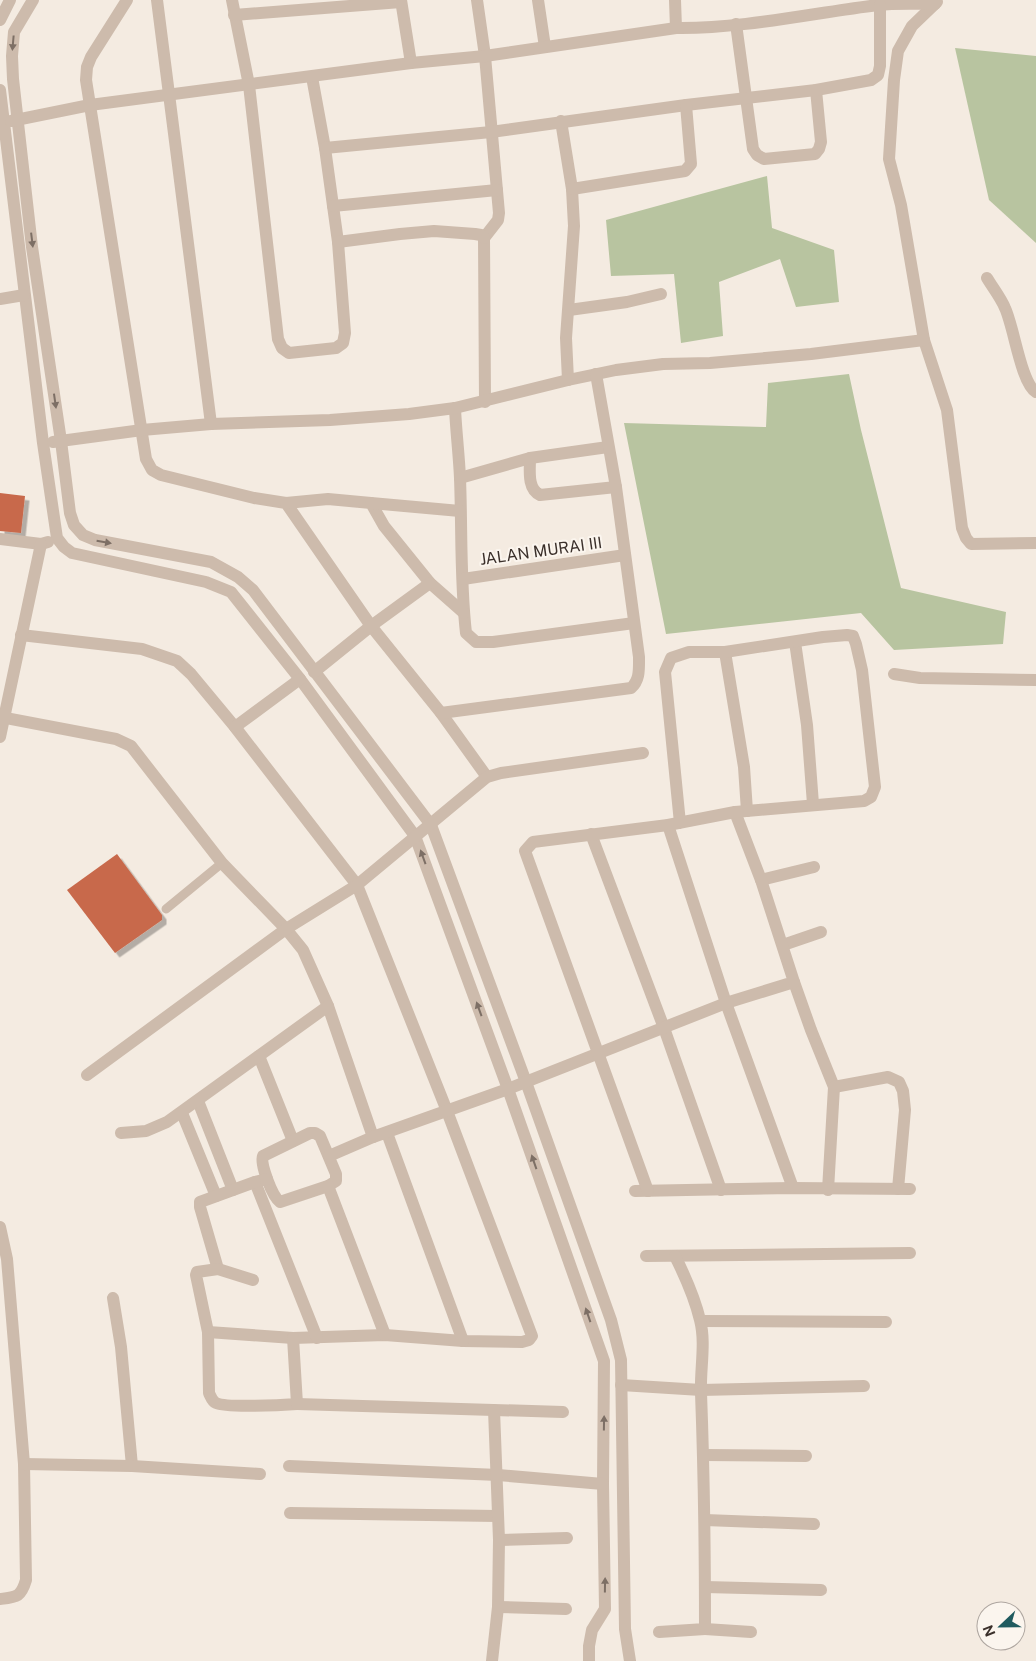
<svg xmlns="http://www.w3.org/2000/svg" width="1036" height="1661" font-family="'Public Sans',sans-serif">
<style>
.green{fill:#b8c4a0}
.building{fill:#c8694b;filter:url(#shadow)}
.lines{fill:none;stroke-linecap:round;stroke-linejoin:round}
.lane{stroke:#cdbbac;stroke-width:9}
.street{stroke:#cdbbac;stroke-width:12}
.oneway{fill:#7d6f65}
.labels{text-anchor:middle;dominant-baseline:central;stroke-width:4;stroke-linejoin:round;paint-order:stroke}
.street-label{font-size:16px;fill:#3b302b;stroke:#fbf5ee}
</style>
<defs>
<filter id="shadow"><feDropShadow dx="4.5" dy="4.5" stdDeviation="0" flood-color="#0004"/></filter>
</defs>
<rect width="100%" height="100%" fill="#f4ebe1"/>
<!-- green -->
<g class="green">
<path d="M955 48 1036 56V243L989 200Z"/>
<path d="M767 176 772 228 834 250 839 302 796 307 780 259 719 282 723 336 681 343 674 274 611 276 606 220Z"/>
<path d="M849 374 861 430 901 588 1006 612 1003 644 894 650 861 613 666 634 624 423 766 427 768 383Z"/>
</g>
<!-- building -->
<g class="building">
<path d="M0 493 25 496 21 533 0 531Z"/>
<path d="M117 854 162 915V920L115 953 67 890Z"/>
</g>
<g class="lines">
<!-- lane -->
<path class="lane" d="M166 909 222 863"/>
<!-- street -->
<g class="street">
<path d="M33 0 14 32 12 56 13 79 32 247 61 441 70 513 74 525 83 535 95 540 211 562 238 577 253 590 431 825 526 1082 611 1320 621 1360 625 1629 630 1661"/>
<path d="M127 0 91 57 87 67 86 80 146 459 152 470 161 475 254 498 286 503 371 626 441 713 487 777"/>
<path d="M157 0 211 424"/>
<path d="M232 0 249 85 278 339 282 348 289 353 336 348 343 343 345 333 338 242 325 148 312 77"/>
<path d="M401 0 411 63"/>
<path d="M477 0 485 56 499 213 498 220 484 238 485 402"/>
<path d="M538 0 545 47"/>
<path d="M675 0 676 28"/>
<path d="M937 2 912 26 898 51 894 80 889 159 901 205 924 340 947 410 962 528 966 538 971 544 1036 543"/>
<path d="M234 15 401 2"/>
<path d="M0 20 10 0"/>
<path d="M736 24 753 149 757 155 764 159 815 154 819 149 821 142 816 90"/>
<path d="M0 90 43 443 57 538 64 547 72 553 206 582 231 592 300 679 415 836 508 1089 604 1361 603 1484 605 1609 592 1630 589 1646V1661"/>
<path d="M11 121 90 105 411 63 485 56 676 28C741 29 813 13 878 5 897 3 916 4 935 4"/>
<path d="M561 121 572 189 574 226 566 338 568 380"/>
<path d="M325 148 491 132 686 105 816 90 871 80 878 75 880 66V5"/>
<path d="M572 189 685 171 691 164 686 105"/>
<path d="M333 206 497 190"/>
<path d="M338 242 400 234 434 231 475 234 481 235 484 238"/>
<path d="M987 278C993 288 1001 298 1005 308 1014 327 1021 383 1036 392"/>
<path d="M0 299 24 295"/>
<path d="M569 310 627 302 661 294"/>
<path d="M455 408C456 431 459 455 460 478 462 529 460 581 466 633L476 642H493L634 623"/>
<path d="M53 442 142 430 211 424 330 420 409 414 455 408 568 380 616 370 663 364 710 363 811 354 924 340"/>
<path d="M530 458C530 470 527 489 540 495L616 487"/>
<path d="M460 478 530 458 608 447"/>
<path d="M286 503 328 499 371 503 384 526 430 583 464 613"/>
<path d="M371 503 460 511"/>
<path d="M0 539 41 544 48 542"/>
<path d="M463 579 625 555"/>
<path d="M21 635 142 649 177 661 191 674 235 727 357 885 447 1111 532 1336 529 1340 522 1342 463 1341 385 1335 293 1338 208 1332"/>
<path d="M795 642 807 725 813 804"/>
<path d="M725 652 744 767 747 811"/>
<path d="M314 672 371 626 430 583"/>
<path d="M894 674 920 678 1036 680"/>
<path d="M441 713 631 688C640 680 639 669 639 657L616 487 596 374"/>
<path d="M0 717 116 739 131 746 222 863 286 929 303 950 328 1006 373 1137"/>
<path d="M235 727 300 679"/>
<path d="M0 737 41 544"/>
<path d="M668 825 726 1003 793 1188"/>
<path d="M591 834 664 1028 721 1190"/>
<path d="M761 880 814 867"/>
<path d="M783 945 821 932"/>
<path d="M794 982 811 1030 834 1087 828 1190"/>
<path d="M259 1056 293 1141"/>
<path d="M87 1075 286 929 357 885 487 777 501 773 643 753"/>
<path d="M834 1087 888 1077 899 1082 903 1091 905 1110 898 1189"/>
<path d="M198 1101 233 1190"/>
<path d="M182 1113 216 1196"/>
<path d="M121 1133 146 1131 167 1122 328 1006"/>
<path d="M310 1133H315L320 1136 336 1174V1181L328 1186 280 1202C272 1196 260 1164 263 1156Z"/>
<path d="M387 1133 463 1341"/>
<path d="M329 1156 373 1137 508 1089 726 1003 794 982 761 880 735 812"/>
<path d="M267 1179 255 1182 317 1338"/>
<path d="M328 1186 385 1335"/>
<path d="M635 1191 793 1188 910 1189"/>
<path d="M648 1191 525 851 533 842 668 825 735 812 864 801 871 797 875 787 862 670 856 644 853 636 847 635 823 637 725 652H689L671 658 665 672 680 823"/>
<path d="M0 1227 7 1259 24 1464 26 1580C21 1597 17 1597 0 1599"/>
<path d="M646 1256 910 1253"/>
<path d="M218 1269 200 1207V1202L255 1182"/>
<path d="M253 1280 218 1269 197 1272 196 1275 208 1332 209 1393C211 1397 212 1401 216 1403 226 1408 283 1405 297 1404L293 1338"/>
<path d="M113 1298 121 1347 132 1466"/>
<path d="M701 1321 886 1322"/>
<path d="M621 1385 701 1390 864 1386"/>
<path d="M297 1404 563 1412"/>
<path d="M704 1455 806 1456"/>
<path d="M24 1464 132 1466 260 1474"/>
<path d="M289 1466 498 1475 603 1484"/>
<path d="M290 1513 497 1516"/>
<path d="M705 1520 814 1524"/>
<path d="M499 1540 567 1538"/>
<path d="M705 1587 821 1590"/>
<path d="M498 1607 566 1609"/>
<path d="M705 1629 751 1632"/>
<path d="M659 1632 705 1629C705 1550 704 1472 701 1393 700 1369 706 1343 700 1320 695 1299 685 1276 675 1256"/>
<path d="M492 1661 498 1607 499 1540 494 1410"/>
</g>
</g>
<!-- one-way arrows -->
<defs><path id="oneway-solid" d="M-6-.8H1V-3.2L6.5 0L1 3.2V.8H-6Z" transform="scale(1.25)"/></defs>
<g class="oneway">
<use href="#oneway-solid" transform="translate(13 43) rotate(95)"/>
<use href="#oneway-solid" transform="translate(32 240) rotate(83)"/>
<use href="#oneway-solid" transform="translate(55 401) rotate(82)"/>
<use href="#oneway-solid" transform="translate(104 542) rotate(10)"/>
<use href="#oneway-solid" transform="translate(423 857) rotate(-110)"/>
<use href="#oneway-solid" transform="translate(479 1009) rotate(-110)"/>
<use href="#oneway-solid" transform="translate(534 1162) rotate(-109)"/>
<use href="#oneway-solid" transform="translate(588 1315) rotate(-109)"/>
<use href="#oneway-solid" transform="translate(604 1423) rotate(-89)"/>
<use href="#oneway-solid" transform="translate(605 1585) rotate(-89)"/>
</g>
<g class="labels">
<!-- street labels -->
<g class="street-label">
<text transform="translate(541 551) rotate(-8)">JALAN MURAI III</text>
</g>
</g>
<!-- north arrow -->
<g transform="translate(1001 1626) rotate(248)"><circle r="24" fill="#fbf5ee" stroke="#aea6a0"/>
<path d="M0-4L9 19L0 12L-9 19Z" fill="#1f5a5e"/>
<text y="-8" font-size="14" font-weight="bold" text-anchor="middle" fill="#3b302b">N</text>
</g>
</svg>
